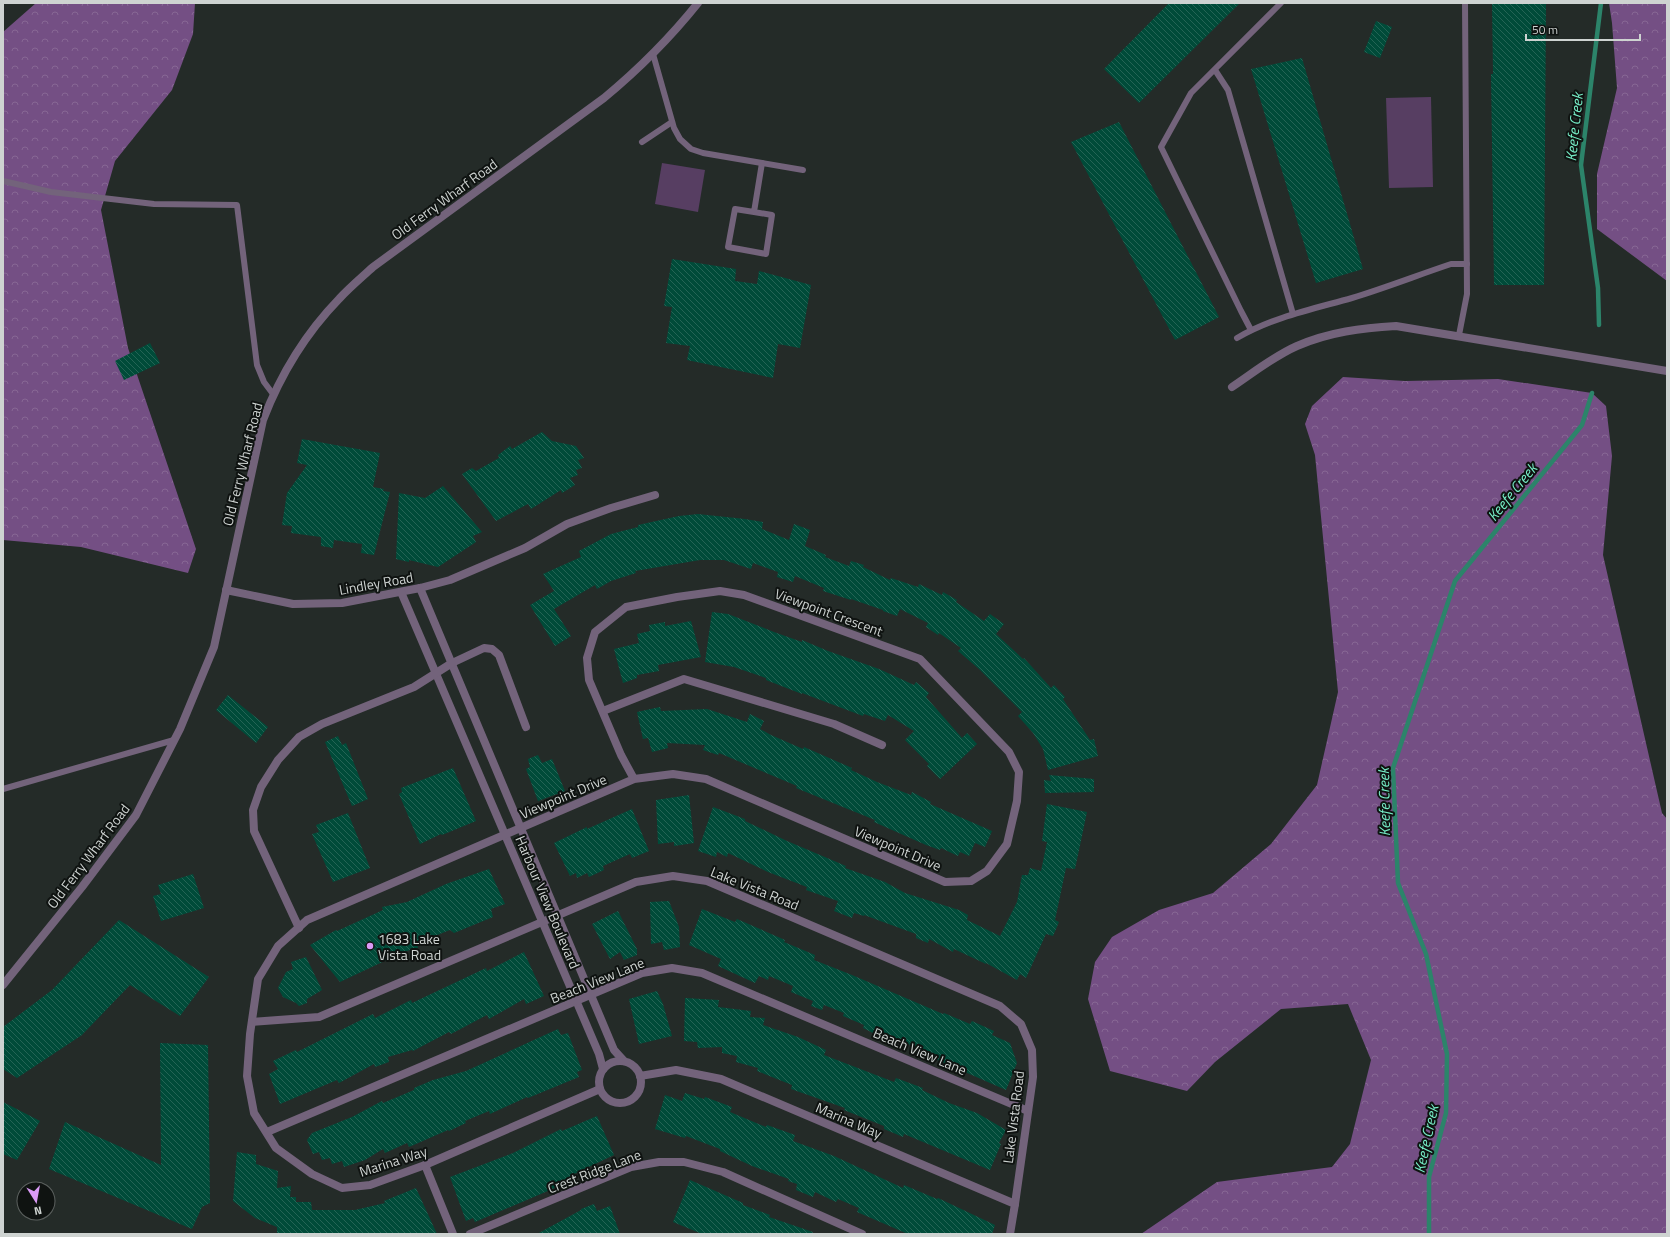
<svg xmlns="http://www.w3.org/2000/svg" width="1670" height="1237" font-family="'Titillium Web',sans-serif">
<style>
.grass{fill:#573e62}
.forest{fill:url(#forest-crowns)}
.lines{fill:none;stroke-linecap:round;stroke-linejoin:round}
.stream{stroke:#2c846a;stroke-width:4.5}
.building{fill:url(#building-back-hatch)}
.service{stroke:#73637b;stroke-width:6}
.minor{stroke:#73637b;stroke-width:8}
.tertiary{stroke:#73637b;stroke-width:8}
.poi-dot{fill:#da9af6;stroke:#0f1311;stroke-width:1.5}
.labels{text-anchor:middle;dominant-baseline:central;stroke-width:4;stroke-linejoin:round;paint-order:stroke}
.street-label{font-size:14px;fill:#ced3d1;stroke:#0f1311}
.poi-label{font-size:14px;fill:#ced3d1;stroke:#0f1311;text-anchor:start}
.water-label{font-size:15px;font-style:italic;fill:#77efc8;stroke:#0f1311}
</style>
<defs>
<pattern id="forest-crowns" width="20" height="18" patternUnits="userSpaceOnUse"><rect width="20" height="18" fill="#744f84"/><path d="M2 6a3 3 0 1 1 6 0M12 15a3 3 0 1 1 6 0" fill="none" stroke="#876794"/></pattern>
<pattern id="building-back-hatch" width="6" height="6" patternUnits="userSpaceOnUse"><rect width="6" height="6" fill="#004b39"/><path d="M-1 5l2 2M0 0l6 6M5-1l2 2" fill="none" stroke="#246455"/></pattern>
</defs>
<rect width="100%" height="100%" fill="#242b28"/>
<!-- grass -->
<g class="grass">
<path d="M1431 97 1433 187 1389 188 1386 98Z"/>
<path d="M662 163 705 170 698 212 655 204Z"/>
</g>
<!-- forest -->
<g class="forest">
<path d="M36 3H195L193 34 172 90 115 161 101 210 128 348 196 549 188 573 81 547 3 540V32Z"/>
<path d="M1609 3H1667V281L1597 229V174L1617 88 1612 23Z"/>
<path d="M1343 377 1405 381 1498 379 1592 393 1606 406 1612 456 1603 555 1662 813 1667 819V1234H1141L1217 1182 1332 1167 1350 1144 1371 1060 1348 1004 1281 1009 1215 1062 1187 1091 1110 1071 1088 999 1095 962 1112 937 1159 910 1213 893 1271 844 1317 785 1338 692 1315 455 1305 424 1312 406Z"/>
</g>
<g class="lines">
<!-- stream -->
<g class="stream">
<path d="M1599 325 1598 288 1581 165 1601 3"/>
<path d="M1429 1234V1177L1446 1113 1447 1054 1426 954 1398 883 1393 768 1455 581 1582 425 1592 393"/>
</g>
</g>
<!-- building -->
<g class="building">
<path d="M1169 3H1240L1139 103 1104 69Z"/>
<path d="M1492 3H1546L1544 285H1494L1491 74H1493Z"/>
<path d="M1376 21 1392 27 1380 58 1364 52Z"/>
<path d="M1302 58 1363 269 1316 283 1251 69Z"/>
<path d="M1119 122 1219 317 1175 340 1071 142Z"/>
<path d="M672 259 736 269 735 281 757 284 759 271 811 285 800 348 778 344 773 378 687 360 690 346 666 343 672 307 664 306Z"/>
<path d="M150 343 160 363 124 380 115 361Z"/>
<path d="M542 432 552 441 576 446 584 458 578 460 582 468 576 470 578 475 570 478 575 485 562 493 561 490 531 509 528 504 496 521 462 474 472 468 476 471 499 458 498 455 510 446 512 449Z"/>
<path d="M302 439 380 453 373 487 384 489 383 491 390 492 374 555 361 553 362 544 334 540 333 548 321 546V537L291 533 292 526 282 525 287 493 307 465 297 463Z"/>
<path d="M443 486 482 532 473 536 476 542 438 567 409 560V562L396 559 399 493 425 498Z"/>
<path d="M698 514 745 519 763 522 762 529 789 540 794 524 810 530 805 546 826 555 825 557 849 566 851 561 864 565 863 567 890 580 891 578 918 587 919 584 942 595 943 592 957 600 956 602 984 621 990 614 1004 624 996 634 1023 659 1024 658 1051 688 1054 685 1065 697 1063 699 1090 740 1094 739 1098 756 1048 770 1043 749 1033 733 1018 716 1022 712 979 669 958 651 961 648 939 633 938 635 926 627 928 623 900 609 897 616 883 611V610L851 599V600L823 591 824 588 795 576 793 582 777 577 778 572 753 563 751 569 724 560H700L635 571 636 573 611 581 597 589 595 585 554 609 571 636 555 646 530 605 554 591 543 574 581 557 579 551 611 534 638 527V525L679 516Z"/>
<path d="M712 612 728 614 774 632 802 642V640L828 651 879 669 914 685 916 682 929 693 926 697 962 738 967 733 977 744 940 779 927 766 929 764 905 740 914 731 888 715 885 721 864 714 863 716 802 693V694L766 680V678L734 667 705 662Z"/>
<path d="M691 621 701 657 658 665 659 671 637 675V678L623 683 614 649 639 643 637 634 650 631 649 625 665 622V626Z"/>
<path d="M228 695 268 727 256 743 216 710Z"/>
<path d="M660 707 661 711 707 709 747 722 750 714 764 721 760 729 771 735 803 749 804 747 852 768 851 770 877 782 911 795 912 792 931 802 930 804 992 831 985 847 975 843 969 856 960 852 958 856 941 848 940 850 926 845 874 822 875 820 796 788 797 786 719 753 718 755 703 750 705 745 667 743 668 748 652 752 648 738 643 739 637 712Z"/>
<path d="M338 736 342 745 346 743 368 799 352 806 325 742Z"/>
<path d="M538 755 542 763 552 759 565 791 538 801 526 769 530 767 528 759Z"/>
<path d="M453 768 476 821 442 835 441 834 420 844 399 794 402 792 401 788Z"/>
<path d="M1049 775 1094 779V792L1045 793 1044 780 1051 781Z"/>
<path d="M689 795 694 843 674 846V842L658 844 656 800Z"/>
<path d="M1047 804 1087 812 1075 869 1066 868 1055 920 1059 922 1053 936 1046 934 1026 978 1020 974 1017 980 986 963V964L954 949 953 952 929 939 928 943 916 938V934L864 915V916L854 913 852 918 834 911 838 901 806 890 807 887 768 872 728 853 727 857 717 852 716 857 698 851 713 807 745 819V821L787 841 846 866 845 868 885 882 905 893 959 910 968 915 967 920 1000 936 1017 902 1022 875H1028L1030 868 1041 871 1047 842 1042 841Z"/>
<path d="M632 809 649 851 632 858 630 854 603 866 604 870 589 877 587 873 577 878 576 873 570 876 554 843 587 827V829Z"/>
<path d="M348 813 370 868 333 882 312 834 319 832 316 825Z"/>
<path d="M489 869 505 904 491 909 493 917 454 933 450 930 417 943 418 948 392 955 393 957 340 982 310 945 336 930 337 931 383 910 382 907 407 902 446 884Z"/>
<path d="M193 874 204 908 161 921 153 896 161 894 158 885Z"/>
<path d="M669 901 679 927 680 947 664 950 662 942 651 944 650 902Z"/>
<path d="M702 909 735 922 737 919 785 940 784 942 815 955 814 960 852 975 943 1014 944 1013 970 1024 972 1021 994 1031 992 1035 1010 1043 1017 1063 1006 1090 933 1058 934 1055 880 1032 879 1036 863 1028 864 1025 843 1016 844 1013 824 1005 822 1010 811 1006 813 1001 791 992 793 986 769 976 768 980 759 976 755 983 718 966 721 959 689 945Z"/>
<path d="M618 911 637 949V955L624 960 620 952 610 959 592 924Z"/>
<path d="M119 920 209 977 180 1016 130 985 82 1035 17 1078 3 1069V1027L52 990Z"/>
<path d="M524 952 544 996 526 1004 524 999 489 1019 487 1015 451 1034 449 1032 413 1051 412 1050 388 1057 389 1062 375 1067 374 1064 339 1083 337 1080 280 1104 269 1074 278 1069 273 1061 296 1050 297 1052 373 1014 375 1018 411 1000 412 1003 486 968 487 971Z"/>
<path d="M306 957 322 990 307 999V1003L299 1006 296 1003 283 997 278 988 286 972 293 969 291 962Z"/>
<path d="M657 991 663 1004 672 1036 639 1044 629 999Z"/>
<path d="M685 998 719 1000 718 1007 751 1011 750 1017 765 1018 763 1025 798 1037 826 1050 824 1055 894 1082 896 1078 923 1088 922 1090 949 1103 977 1113 1006 1130 999 1143 1001 1144 990 1170 904 1134 903 1137 884 1129V1126L844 1110 845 1108 791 1089 792 1085 757 1071 758 1068 736 1062 737 1056 722 1053V1047L698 1048 697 1042 684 1041Z"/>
<path d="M558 1029 561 1035 568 1033 582 1070 577 1072 579 1077 528 1098 527 1097 490 1114 489 1111 465 1121 466 1123 449 1131 448 1130 409 1147 407 1143 385 1153 383 1149 365 1160 344 1167 342 1161 332 1164 330 1158 322 1160 319 1152 313 1154 307 1140 312 1133 352 1117 382 1101 383 1103 414 1090V1088L433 1080 466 1071Z"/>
<path d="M160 1043 208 1045 210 1203 202 1207 192 1229 49 1169 65 1122 161 1165Z"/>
<path d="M685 1093 704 1099 705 1097 732 1107 730 1112 766 1127 767 1125 795 1135 793 1141 834 1156 903 1188 904 1185 937 1199 938 1198 995 1225 992 1234H908L857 1212 859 1208 838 1199 836 1202 815 1192 813 1197 796 1190 797 1184 788 1181 789 1179 752 1166 720 1151V1149L686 1136 685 1138 655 1129 665 1095 682 1101Z"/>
<path d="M3 1102 40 1121 17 1160 3 1154Z"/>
<path d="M597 1116 614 1155 574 1174 576 1179 475 1222 473 1218 466 1221 450 1177 513 1153 561 1129 562 1131Z"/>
<path d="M237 1152 256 1155V1164L278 1171 277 1188 291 1186 290 1197H296V1202H311L312 1210H355L385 1203 384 1201 416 1188 437 1234H277V1227L255 1218 233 1201Z"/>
<path d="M690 1180 743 1203V1205L770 1215 769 1217 813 1232 812 1234H702L673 1222Z"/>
<path d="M594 1204 597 1211 610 1206 620 1234H537L581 1210V1209Z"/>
</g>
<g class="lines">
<!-- service -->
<g class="service">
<path d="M653 54 674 128 680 139 691 149 703 153 803 170"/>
<path d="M1215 70 1228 90 1293 314"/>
<path d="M642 142 672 122"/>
<path d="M3 181 51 192 154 204 237 205 257 365 264 382 273 394"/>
<path d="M754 212 735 209 728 247 766 254 772 215 754 212 762 163"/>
<path d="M1251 330 1241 311 1161 147 1191 93 1281 3"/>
<path d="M1459 335 1467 294 1465 3"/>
<path d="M1237 338C1273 317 1313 309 1352 298 1385 288 1418 275 1451 264H1467"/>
<path d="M3 789 174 740"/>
</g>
<!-- minor -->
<g class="minor">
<path d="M1232 387C1253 373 1274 356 1297 346 1329 332 1362 328 1396 326L1667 371"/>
<path d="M420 588 614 1050 624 1061"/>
<path d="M226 590 293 604 342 603 420 588 450 580 525 548 567 524 611 508 655 495"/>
<path d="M401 592 599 1054 603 1069"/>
<path d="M603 711 684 679 834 724 882 745"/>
<path d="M299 928 254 831 253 810 261 787 278 760 299 737 322 724 414 687 452 663 484 648 492 649 499 655 526 727"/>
<path d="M252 1022 319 1017 636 882 673 876 707 881 1000 1006 1021 1024 1032 1050 1033 1077 1015 1204"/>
<circle cx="620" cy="1082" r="21"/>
<path d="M640 1076 676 1070 721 1079 1015 1204 1010 1234"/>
<path d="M600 1089 425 1165 370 1185 342 1188 312 1174 276 1148 254 1113 247 1076 250 1034 258 979 278 946 307 920 634 779 673 774 706 779 945 882 971 881 987 871 1007 844 1017 801 1019 772 1009 752 920 659 744 595 720 591 677 597 626 607 595 632 587 658 589 680 621 755 634 779"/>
<path d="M267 1132 642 973 672 968 702 973 1028 1111"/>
<path d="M425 1165 453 1234"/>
<path d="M470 1234 631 1167 659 1162H684L723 1172 862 1234"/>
</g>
<!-- tertiary -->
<path class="tertiary" d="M3 985 82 887 136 815 180 729 214 647 263 420C280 376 305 334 339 299 349 288 361 278 373 267L604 98C639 69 670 38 698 3"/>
</g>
<!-- markers -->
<circle class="poi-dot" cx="370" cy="946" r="4"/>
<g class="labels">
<!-- street labels -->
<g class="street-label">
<text transform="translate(444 199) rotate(-36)">Old Ferry Wharf Road</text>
<text transform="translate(242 464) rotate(-76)">Old Ferry Wharf Road</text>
<text transform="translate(376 583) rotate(-10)">Lindley Road</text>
<text transform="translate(829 612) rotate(20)">Viewpoint Crescent</text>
<text transform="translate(563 796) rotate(-23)">Viewpoint Drive</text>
<text transform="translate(898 848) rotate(23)">Viewpoint Drive</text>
<text transform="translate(88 856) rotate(-53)">Old Ferry Wharf Road</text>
<text transform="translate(755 888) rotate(22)">Lake Vista Road</text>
<text transform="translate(548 902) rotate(67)">Harbour View Boulevard</text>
<text transform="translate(597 980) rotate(-22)">Beach View Lane</text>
<text transform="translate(920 1051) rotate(23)">Beach View Lane</text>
<text transform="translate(1013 1117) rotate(-83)">Lake Vista Road</text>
<text transform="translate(849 1120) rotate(23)">Marina Way</text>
<text transform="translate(393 1161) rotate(-18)">Marina Way</text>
<text transform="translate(594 1171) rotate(-21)">Crest Ridge Lane</text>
</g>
<!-- poi labels -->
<g class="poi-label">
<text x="378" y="938">1683 Lake<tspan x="378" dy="16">Vista Road</tspan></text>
</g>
<!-- water labels -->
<g class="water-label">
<text transform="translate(1574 127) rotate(-84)">Keefe Creek</text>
<text transform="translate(1512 492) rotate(-51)">Keefe Creek</text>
<text transform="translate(1384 802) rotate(-91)">Keefe Creek</text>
<text transform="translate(1426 1139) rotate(-78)">Keefe Creek</text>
</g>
</g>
<!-- border -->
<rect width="1670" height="1237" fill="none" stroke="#ced3d1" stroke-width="8"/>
<!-- north arrow -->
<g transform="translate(36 1201) rotate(169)"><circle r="19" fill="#0f1311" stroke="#5b605e"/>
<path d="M0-3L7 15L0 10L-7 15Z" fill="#da9af6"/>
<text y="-6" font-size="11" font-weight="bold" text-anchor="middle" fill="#ced3d1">N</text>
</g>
<!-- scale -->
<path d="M1526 34v6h114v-6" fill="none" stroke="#ced3d1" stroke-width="2"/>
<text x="1532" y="34" font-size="12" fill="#ced3d1" stroke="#0f1311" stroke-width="3" paint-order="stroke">50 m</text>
</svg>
